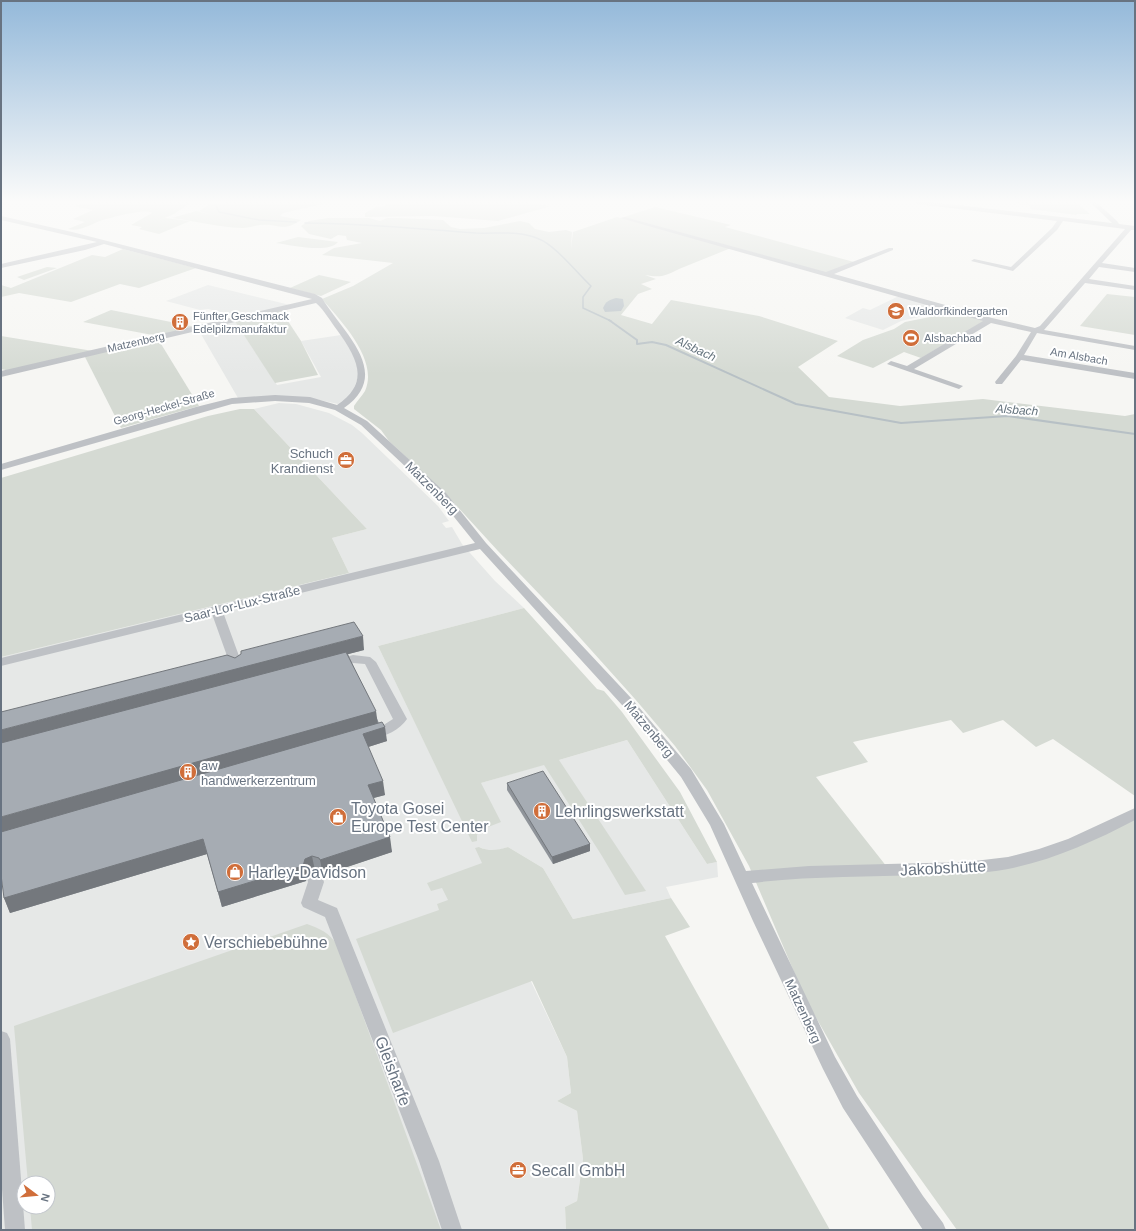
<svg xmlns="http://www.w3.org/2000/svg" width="1136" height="1231" font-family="Helvetica,sans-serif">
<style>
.built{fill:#e6e8e7;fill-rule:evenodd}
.green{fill:#d5dad3}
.water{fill:#b7c0c5}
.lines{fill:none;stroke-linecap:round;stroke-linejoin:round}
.stream-far1{stroke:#b7c0c5;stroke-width:1.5}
.stream{stroke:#b7c0c5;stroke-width:2}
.minor{fill:#bec1c5;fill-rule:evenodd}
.wall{fill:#8f949a}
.shaded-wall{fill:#74787d}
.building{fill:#a6acb3;stroke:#74787d}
.labels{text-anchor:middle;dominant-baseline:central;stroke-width:4;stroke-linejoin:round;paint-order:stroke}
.far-poi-label{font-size:11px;fill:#687381;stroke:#fff;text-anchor:start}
.far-street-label{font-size:11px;fill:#687381;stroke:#fff}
.far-water-label{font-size:12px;font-style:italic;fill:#64737d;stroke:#fff}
.poi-label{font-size:13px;fill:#687381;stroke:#fff;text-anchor:end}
.street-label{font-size:13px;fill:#687381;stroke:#fff}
.near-poi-label{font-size:16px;fill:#687381;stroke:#fff;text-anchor:start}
.near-street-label{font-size:16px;fill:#687381;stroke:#fff}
</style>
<rect width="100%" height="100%" fill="#f6f6f3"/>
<!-- built -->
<g class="built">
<path d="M208 285 290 305 240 317 208 309 200 310 166 301Z"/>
<path d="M901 295 944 307 927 315 901 321 883 330 845 318 863 308 870 310Z"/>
<path d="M234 320 277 385 321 377 301 341 341 335 357 361 358 377 352 394 338 404 315 399 238 398 198 329Z"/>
<path d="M279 403 296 404 329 413 352 425 362 433 438 506 449 521 442 523 446 528 452 527 462 544 495 581 524 608 378 646 448 791 477 835 483 829 481 783 627 740 707 864 717 862 718 877 666 887 671 898 573 919 543 868 508 847 495 851 487 850 479 847 483 863 476 866 567 1057 571 1093 557 1101 577 1111 583 1159 577 1201 565 1207 566 1230H1V657L349 573 332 538 367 529 254 409ZM24 1183H48V1207H24Z"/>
</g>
<!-- green -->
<g class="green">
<path d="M93 202H191L174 214 155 222 165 218 190 221 159 234 139 229 142 227 131 225 152 213C145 208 110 218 100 221 89 225 80 232 68 229L85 222 73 219 93 210 73 206Z"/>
<path d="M221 202H331L283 213 280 216 301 220C282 233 279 223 260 225 254 226 248 228 242 228 218 227 195 221 172 218L196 211 209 214 199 211 210 204 224 203Z"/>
<path d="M400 202H524L551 206 498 221 433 216 365 217V213L374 208Z"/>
<path d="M1010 202H1076L1090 214H1076L1077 215 1030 209 1031 206Z"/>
<path d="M655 207 731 225 725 227 854 262 827 273 624 217Z"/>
<path d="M617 217 731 248 679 269C665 276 661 278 645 275L656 279 641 284 652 289 638 294 621 315 652 324 671 300 759 316 838 341 798 367 829 397 900 406 983 399 1125 416 1135 414V796L1053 739 1036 747 1003 720 963 733 951 720 853 742 868 762 816 777 887 867C940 864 994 865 1045 849 1076 839 1105 823 1135 810V1230H957L859 1093 806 1000 749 866 707 790 675 746 635 699 565 621 498 551 444 492 389 441 381 430 354 409V406C357 401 362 396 365 391 379 360 341 321 322 299L353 286 393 263 322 255 334 248 362 243 347 240 346 236 338 235 331 239 309 234 301 226 309 221 328 218H369L380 221 387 218H397L443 220 451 227 460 229 484 228 520 221 529 223 535 229 549 232 566 230 572 232 571 249 573 232Z"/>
<path d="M298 237 338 242C328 254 291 245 276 243Z"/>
<path d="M123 249 196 268 139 288 120 284 71 302 19 293 1 297V285L11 288 92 255 105 257Z"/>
<path d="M47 267 57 268 24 280 17 277Z"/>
<path d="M319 275 351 282 321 296 290 288Z"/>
<path d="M1107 294 1135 297V335L1080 326Z"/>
<path d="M949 308 984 321 921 358 904 352 873 368 837 356 863 340 894 329 905 322 930 317Z"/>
<path d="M280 309 301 341 318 375 275 383 234 320Z"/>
<path d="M111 310 196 327 158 336 83 322Z"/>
<path d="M1 336 93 351 10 371 1 369Z"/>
<path d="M158 339 199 406 121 428 84 355Z"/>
<path d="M240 409H254L367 529 332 538 349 573 1 657V478L208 416Z"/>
<path d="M524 608 597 689 604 691 622 712 680 792 717 862 707 864 627 740 559 760 646 891 625 895 602 856 544 765 481 783 501 822 483 829 477 835V841L472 842 378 646Z"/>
<path d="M479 847C490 852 497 850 508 847L543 868 573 919 671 898 690 927 665 936 830 1230H566L565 1207 577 1201 583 1159 577 1111 557 1101 571 1093 567 1057 532 981 393 1033 356 939 439 910 437 904 448 900 442 888 431 891 427 883 482 863 475 848Z"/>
<path d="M307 924C320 929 329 932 337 945L441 1230H32L30 1207H48V1183H28L14 1026Z"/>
</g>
<!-- water -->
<path class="water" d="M616 298 623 299 624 306 621 311 605 312 603 308C606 301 609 300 616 298Z"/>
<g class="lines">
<!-- stream-far1 -->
<g class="stream-far1">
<path d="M215 204 219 212 259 220 296 222"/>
<path d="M305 223C362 223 419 229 476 233 497 234 519 230 539 239 555 245 578 274 591 286L583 297V308L611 321"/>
</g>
<!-- stream -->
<path class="stream" d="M609 320 637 340V344L652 342 666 345 796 404 901 423 1008 416 1135 434"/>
<!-- minor -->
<g class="minor">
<path d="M1 202H8L1 205Z"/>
<path d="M915 202H932L1112 223 1090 202H1096L1117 221 1119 224 1135 226V230H1131L1102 263 1135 268V272L1099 267 1089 279 1135 286V290L1085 283 1044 330 1135 346V350L1037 333 1024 355 1135 373V379L1021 360 1002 384H996L995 382 1016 356 1031 332 991 323 914 369 963 386 959 389 956 388 887 364 891 361 907 366 983 321 620 218 625 217 826 272 889 248H893V250L834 274 992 318 1035 328 1040 326 1125 229 1063 221 1057 230 1013 271 971 261 974 259 1011 267 1052 228 1057 221 918 204Z"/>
<path d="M1 216 72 232 315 294 322 298C342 332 394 373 344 408L367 421 446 493 486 543 632 699 691 769 724 824 746 871 809 866 966 862 1008 857 1039 849 1068 839 1135 808V820C1095 841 1053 860 1008 869 981 874 952 874 924 875 867 877 809 876 752 883L835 1057 857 1096 923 1196 943 1223 946 1230H923L843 1108 823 1069 753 921 710 825 681 777 622 705 480 549 223 612 243 667 237 671 231 667 212 614 1 666V658L475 543 438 497 361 425 335 410 309 403 275 401 232 404 1 470V464L196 407 232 398 275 395 310 397 337 405C371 382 357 358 337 330 330 321 325 311 316 303L1 377V371L312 299 104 244 85 250 1 268V264L97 242 1 220Z"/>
<path d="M353 655 370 657 376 662 407 719C399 731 379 741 365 737L363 734 365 731 382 726 393 719 365 664 353 663 335 668 329 664 331 661Z"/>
<path d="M315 872 321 874 324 882 318 900 337 908 339 913 439 1161 462 1230H442L419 1161 325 917 303 907 301 903 308 882 307 878 309 874Z"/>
<path d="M1 1031 7 1033 10 1039 25 1230H5L1 1175Z"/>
</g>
</g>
<!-- wall -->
<g class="wall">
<path d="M364 650 348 654 387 741 368 747 385 795 373 798 392 852 323 875 321 873 315 871 308 873 306 881 222 907 207 854 10 913 4 898 235 658Z"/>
<path d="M507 783 590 844V851L553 864 507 790Z"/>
</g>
<!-- shaded-wall -->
<g class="shaded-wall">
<path d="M363 636 364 650 1 745V730Z"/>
<path d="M376 711 378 725 1 833V817Z"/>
<path d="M385 727 387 741 365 748 363 734Z"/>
<path d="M383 781 385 795 370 799 368 785Z"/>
<path d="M390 837 392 852 323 875 320 860Z"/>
<path d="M203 839 207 854 10 913 4 898Z"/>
<path d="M590 844V851L553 864 552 857Z"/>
<path d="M312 856 315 871 308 873 306 881 222 907 218 892Z"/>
</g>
<!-- building -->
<g class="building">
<path d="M354 622 363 636 1 730V712L227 655 235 658 241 654V651Z"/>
<path d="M346 652 376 711 374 712 1 817V743Z"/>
<path d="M382 722 385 727 363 734 383 781 368 785 390 837 320 860 319 858 312 856 305 859 303 866 218 892 203 839 4 898 1 875V832Z"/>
<path d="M543 771 590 844 552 857 507 783Z"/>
</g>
<!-- sky -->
<linearGradient id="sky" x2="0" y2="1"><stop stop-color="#94b9da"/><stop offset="0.54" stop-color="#fbfbfa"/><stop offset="1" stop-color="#fbfbfa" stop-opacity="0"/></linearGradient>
<rect width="1136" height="374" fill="url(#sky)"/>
<!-- icons -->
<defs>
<symbol id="school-disc" viewBox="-11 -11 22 22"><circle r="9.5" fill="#d06e3a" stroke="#fff"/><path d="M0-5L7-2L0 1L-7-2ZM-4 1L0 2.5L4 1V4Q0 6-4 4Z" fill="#fff"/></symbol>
<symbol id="building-disc" viewBox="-11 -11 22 22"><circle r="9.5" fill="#d06e3a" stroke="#fff"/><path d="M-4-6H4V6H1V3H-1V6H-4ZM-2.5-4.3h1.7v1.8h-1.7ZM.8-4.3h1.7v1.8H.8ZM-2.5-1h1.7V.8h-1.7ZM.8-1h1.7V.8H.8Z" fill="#fff"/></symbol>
<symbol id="stadium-disc" viewBox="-11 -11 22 22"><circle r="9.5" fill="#d06e3a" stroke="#fff"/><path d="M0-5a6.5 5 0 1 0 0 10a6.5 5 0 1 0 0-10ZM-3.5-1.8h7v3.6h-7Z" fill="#fff"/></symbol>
<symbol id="office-disc" viewBox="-11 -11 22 22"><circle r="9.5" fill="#d06e3a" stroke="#fff"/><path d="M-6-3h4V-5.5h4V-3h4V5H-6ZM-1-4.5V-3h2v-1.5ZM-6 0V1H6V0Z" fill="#fff"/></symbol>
<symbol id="shop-disc" viewBox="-11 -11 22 22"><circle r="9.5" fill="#d06e3a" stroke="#fff"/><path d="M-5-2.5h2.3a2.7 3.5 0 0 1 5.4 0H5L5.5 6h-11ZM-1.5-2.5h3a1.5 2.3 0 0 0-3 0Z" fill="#fff"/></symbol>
<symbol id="sight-disc" viewBox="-11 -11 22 22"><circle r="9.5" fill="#d06e3a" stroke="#fff"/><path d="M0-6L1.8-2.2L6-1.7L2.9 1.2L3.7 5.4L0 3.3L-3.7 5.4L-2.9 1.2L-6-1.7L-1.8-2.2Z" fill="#fff"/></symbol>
</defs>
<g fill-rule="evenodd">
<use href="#school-disc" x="886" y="301" width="20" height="20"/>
<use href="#building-disc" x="170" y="312" width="20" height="20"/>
<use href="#stadium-disc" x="901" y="328" width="20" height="20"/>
<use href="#office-disc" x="336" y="450" width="20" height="20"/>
<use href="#building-disc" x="178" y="762" width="20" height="20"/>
<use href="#building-disc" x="532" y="801" width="20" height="20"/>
<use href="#shop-disc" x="328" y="807" width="20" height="20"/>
<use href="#shop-disc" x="225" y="862" width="20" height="20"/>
<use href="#sight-disc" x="181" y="932" width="20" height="20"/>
<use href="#office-disc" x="508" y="1160" width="20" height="20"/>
</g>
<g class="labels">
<!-- far-poi labels -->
<g class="far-poi-label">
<text x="909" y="311">Waldorfkindergarten</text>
<text x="193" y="316">Fünfter Geschmack<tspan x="193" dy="13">Edelpilzmanufaktur</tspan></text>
<text x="924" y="338">Alsbachbad</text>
</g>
<!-- far-street labels -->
<g class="far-street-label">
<text transform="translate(136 342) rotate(-13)">Matzenberg</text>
<text transform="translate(1079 356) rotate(10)">Am Alsbach</text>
<text transform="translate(164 407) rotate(-16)">Georg-Heckel-Straße</text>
</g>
<!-- far-water labels -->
<g class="far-water-label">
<text transform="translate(696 349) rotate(25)">Alsbach</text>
<text transform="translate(1017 410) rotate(4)">Alsbach</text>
</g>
<!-- poi labels -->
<g class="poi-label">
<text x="333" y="453">Schuch<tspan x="333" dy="15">Krandienst</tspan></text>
<text x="201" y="765" text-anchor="start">aw<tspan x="201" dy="15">handwerkerzentrum</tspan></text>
</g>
<!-- street labels -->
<g class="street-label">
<text transform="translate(432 488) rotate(45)">Matzenberg</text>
<text transform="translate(242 604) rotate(-14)">Saar-Lor-Lux-Straße</text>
<text transform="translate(649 729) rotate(50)">Matzenberg</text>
<text transform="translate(803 1011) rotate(65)">Matzenberg</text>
</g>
<!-- near-poi labels -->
<g class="near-poi-label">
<text x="351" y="808">Toyota Gosei<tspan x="351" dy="18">Europe Test Center</tspan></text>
<text x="555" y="811">Lehrlingswerkstatt</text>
<text x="248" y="872">Harley-Davidson</text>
<text x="204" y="942">Verschiebebühne</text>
<text x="531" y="1170">Secall GmbH</text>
</g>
<!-- near-street labels -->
<g class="near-street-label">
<text transform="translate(943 868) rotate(-3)">Jakobshütte</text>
<text transform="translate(393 1071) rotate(69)">Gleisharfe</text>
</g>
</g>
<!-- border -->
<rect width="1136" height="1231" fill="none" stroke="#687381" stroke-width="4"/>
<!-- north arrow -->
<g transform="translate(36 1195) rotate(106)"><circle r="19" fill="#ffffff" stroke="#c3c7cd"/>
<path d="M0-3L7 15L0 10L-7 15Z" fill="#d06e3a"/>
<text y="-6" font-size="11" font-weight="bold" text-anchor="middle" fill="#687381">N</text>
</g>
</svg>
